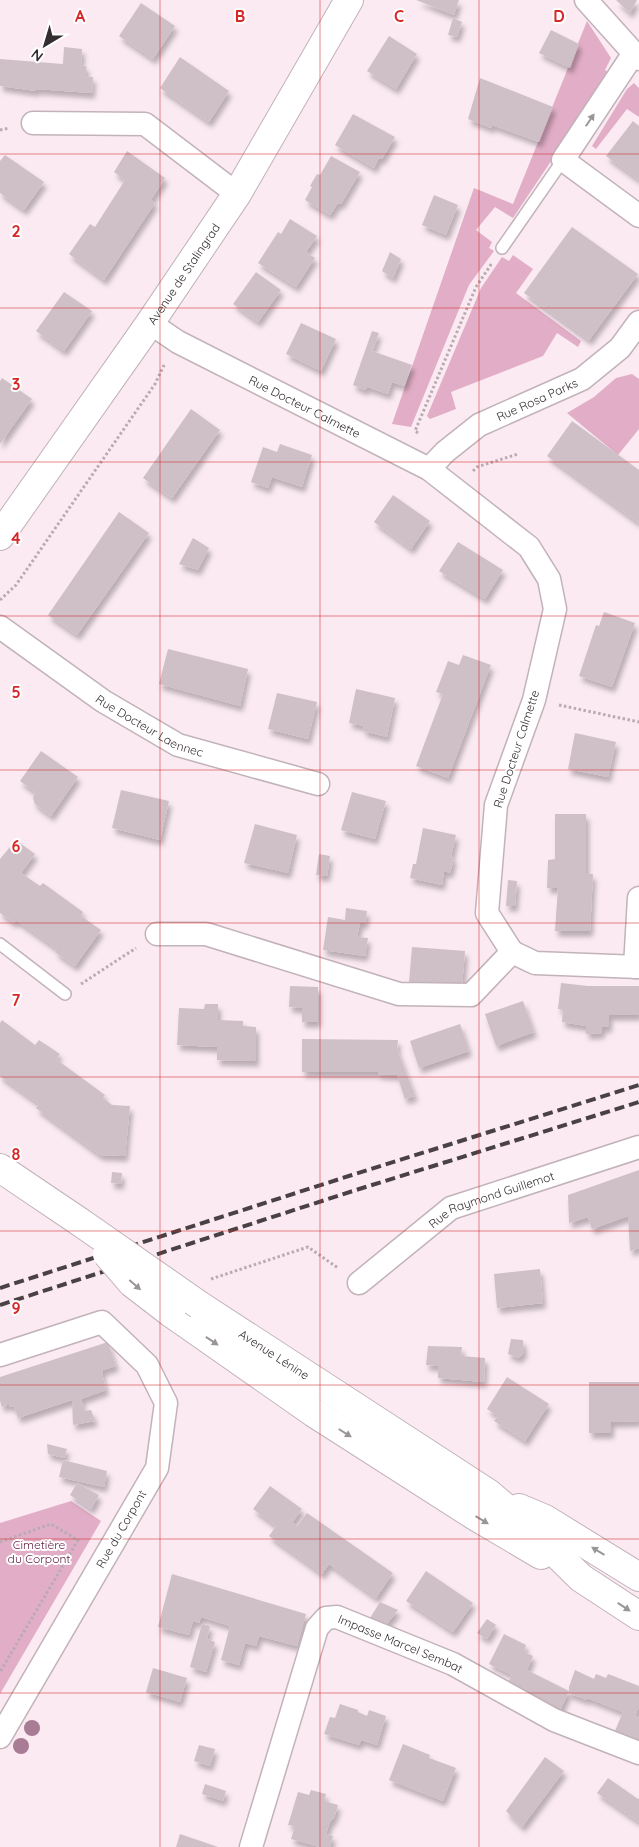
<svg xmlns="http://www.w3.org/2000/svg" width="639" height="1847" font-family="Quicksand,sans-serif">
<style>
.green{fill:#e2aec7}
.building{fill:#cfbfc6;filter:url(#shadow)}
.lines{fill:none;stroke-linecap:round;stroke-linejoin:round}
.service-casing{stroke:#c2b2ba;stroke-width:14}
.minor-casing{stroke:#c2b2ba;stroke-width:25}
.tertiary-casing{stroke:#c2b2ba;stroke-width:30}
.secondary-casing{stroke:#c2b2ba;stroke-width:30}
.path{stroke:#b8abb1;stroke-width:3;stroke-dasharray:2.5 2.5;stroke-linecap:butt}
.service{stroke:#fff;stroke-width:11}
.minor{stroke:#fff;stroke-width:22}
.tertiary{stroke:#fff;stroke-width:28}
.secondary{stroke:#fff;stroke-width:28}
.rail{stroke:#494144;stroke-width:4;stroke-dasharray:10 5;stroke-linecap:butt}
.secondary-bridge-casing{stroke:#c2b2ba;stroke-width:30;stroke-linecap:butt}
.secondary-bridge{stroke:#fff;stroke-width:28}
.tree{fill:#a77c94}
.oneway{fill:#9a9698}
.grid{fill:none;stroke:#d62828;stroke-width:1;stroke-opacity:0.55}
.labels{text-anchor:middle;dominant-baseline:central;stroke-width:4;stroke-linejoin:round;paint-order:stroke}
.street-label{font-size:12px;fill:#342d30;stroke:#fff}
.park-label{font-size:12px;fill:#632248;stroke:#fff}
.grid-label{font-size:16px;text-anchor:middle;font-weight:bold;fill:#d62828;stroke:#fff;stroke-width:4;stroke-linejoin:round;paint-order:stroke}
</style>
<defs>
<filter id="shadow"><feDropShadow dx="3" dy="5.5" stdDeviation="2.5" flood-color="#0004"/></filter>
</defs>
<rect width="100%" height="100%" fill="#fbeaf2"/>
<!-- green -->
<g class="green">
<path d="M587 21 611 58 605 70 610 73 513 218 495 207 476 230 492 242 489 248 494 251 469 285 411 427 392 424 474 188 513 204Z"/>
<path d="M634 83 639 88V117L627 109 596 149 592 146 627 89Z"/>
<path d="M513 255 533 269 516 293 581 341 578 347 557 333 543 356 451 392 456 409 430 419 427 416 481 288 502 257 509 261Z"/>
<path d="M632 374 639 379V429L618 455 567 413 594 397 616 378Z"/>
<path d="M71 1501 101 1521 0 1694V1523Z"/>
</g>
<!-- building -->
<g class="building">
<path d="M416 0H459L454 15Z"/>
<path d="M616 0H637L630 13Z"/>
<path d="M141 3 175 26 153 59 119 36Z"/>
<path d="M453 18 462 22 457 37 448 35Z"/>
<path d="M551 30 579 44 570 68 539 53Z"/>
<path d="M389 36 417 54 396 89 367 71Z"/>
<path d="M64 47 82 49 81 65 86 66V76L93 77 92 93 36 89V91L0 86V59L63 64Z"/>
<path d="M180 57 229 91 209 122 160 88Z"/>
<path d="M480 78 553 107 539 142 492 125 491 128 468 119Z"/>
<path d="M353 114 395 137 382 159 379 158 374 168 335 145Z"/>
<path d="M633 121 639 126V180L606 156Z"/>
<path d="M127 151 165 178 151 200 155 203 104 280 69 254 90 224 95 227 125 180 114 172Z"/>
<path d="M5 155 44 182 24 210 0 193V161Z"/>
<path d="M331 156 360 172 341 204 338 203 330 215 305 200 312 187 310 186 317 174 320 175Z"/>
<path d="M434 195 458 205 446 235 422 225Z"/>
<path d="M290 219 317 236 306 252 315 258 296 287 258 263 278 232 281 234Z"/>
<path d="M572 227 638 274 589 340 524 293Z"/>
<path d="M390 252 401 259 393 278 382 271Z"/>
<path d="M256 272 281 290 258 322 233 304Z"/>
<path d="M64 292 92 311 64 351 36 331Z"/>
<path d="M301 323 336 339 321 371 286 354Z"/>
<path d="M372 331 379 333 372 351 412 365 404 386 392 382 388 394 367 387 365 390 353 385Z"/>
<path d="M2 378 32 399 0 444V381Z"/>
<path d="M191 409 220 430 172 498 143 478Z"/>
<path d="M572 421 639 470V523L547 456Z"/>
<path d="M280 444 312 455 302 487 272 477 268 488 251 482 263 447 277 452Z"/>
<path d="M393 495 430 521 411 549 374 522Z"/>
<path d="M119 512 149 533 77 635 48 615Z"/>
<path d="M193 538 209 548 198 570 179 564Z"/>
<path d="M458 542 503 570 485 599 439 571Z"/>
<path d="M604 612 635 623 612 687 579 676 596 625 599 626Z"/>
<path d="M168 649 248 669 240 706 159 684Z"/>
<path d="M463 655 491 665 448 778 416 766 443 694 436 692 448 661 459 665Z"/>
<path d="M356 689 395 698 387 737 363 731 364 726 349 723Z"/>
<path d="M277 693 317 702 308 739 268 729Z"/>
<path d="M575 733 616 742 608 777 568 769Z"/>
<path d="M41 751 78 777 51 816 35 804 33 798 35 792 20 781Z"/>
<path d="M121 790 169 801 160 840 112 828Z"/>
<path d="M352 792 386 801 375 839 341 830Z"/>
<path d="M555 814H586V874H593L590 931H555L558 888H547L548 860 555 859Z"/>
<path d="M255 824 297 835 288 873 244 863Z"/>
<path d="M423 828 456 835 451 857 454 858 450 873 444 871 442 885 410 878 413 864H416Z"/>
<path d="M15 841H17L35 854 21 873 40 886 43 883 83 912 81 916 101 930 75 966 55 952 57 949 16 920 14 923 0 913V859Z"/>
<path d="M319 854 330 856 327 876 316 875Z"/>
<path d="M508 880 517 881 515 906H506Z"/>
<path d="M346 908 367 911 365 923H360L357 937 368 938 365 956 323 950 328 917 345 920Z"/>
<path d="M412 947 465 951 462 986 409 983Z"/>
<path d="M561 983 588 986H639V1015H609V1027H602V1033L586 1034V1026L562 1022 563 1010 558 1009Z"/>
<path d="M290 986 318 987V1022H302V1008L289 1007Z"/>
<path d="M523 1001 534 1032 496 1046 485 1014Z"/>
<path d="M205 1004H218V1020L243 1021V1026L256 1027V1061L217 1060V1047L177 1045 179 1008 204 1009Z"/>
<path d="M2 1020 35 1045 39 1040 60 1054 56 1059 105 1095 103 1098 112 1105 130 1106 125 1156 100 1155 36 1108 39 1104 0 1076V1023Z"/>
<path d="M460 1024 469 1051 419 1068 410 1041Z"/>
<path d="M302 1039 398 1040 397 1049 415 1096 405 1099 397 1075 378 1074V1072H302Z"/>
<path d="M639 1170V1248L630 1251 628 1216 592 1229 588 1217 569 1223 568 1195Z"/>
<path d="M112 1172 122 1173 121 1184 111 1183Z"/>
<path d="M540 1269 543 1303 497 1308 494 1274Z"/>
<path d="M511 1339 523 1340 524 1352 519 1358 508 1354Z"/>
<path d="M108 1342 116 1366 103 1370 102 1373 106 1390 81 1399 85 1411 91 1410 95 1421 73 1425 72 1400 18 1418 14 1406 10 1407 9 1404 2 1407 0 1401V1377Z"/>
<path d="M428 1346 462 1347 461 1356 485 1358 484 1382 438 1378V1366L426 1365Z"/>
<path d="M507 1377 549 1404 525 1441 494 1421 498 1416 487 1409Z"/>
<path d="M589 1382H639V1421L611 1422V1433H589Z"/>
<path d="M47 1444 67 1449 64 1458 48 1454Z"/>
<path d="M63 1460 107 1471 104 1487 59 1477Z"/>
<path d="M77 1483 99 1495 91 1509 70 1495Z"/>
<path d="M270 1486 302 1509 292 1523 297 1526 307 1513 393 1573 376 1598 329 1564 322 1574 269 1536 276 1526 253 1509Z"/>
<path d="M426 1571 473 1603 453 1632 406 1601Z"/>
<path d="M172 1574 306 1614 297 1646 259 1636 256 1646 245 1643 239 1665 221 1660 230 1626 201 1617 199 1623 193 1621 189 1635 158 1627Z"/>
<path d="M380 1602 398 1610 386 1625 370 1618Z"/>
<path d="M487 1619 496 1625 487 1639 477 1633Z"/>
<path d="M202 1624 210 1626 207 1639 215 1642 206 1672 190 1667Z"/>
<path d="M504 1634 526 1645 524 1652 533 1656 527 1670 569 1691V1687L575 1670 594 1679 596 1674 606 1678 608 1674 639 1686V1706L635 1716 639 1718V1742L614 1733 623 1712 587 1698V1700L568 1693 558 1715 505 1688 512 1675 489 1664Z"/>
<path d="M153 1668 187 1678 180 1702 146 1692Z"/>
<path d="M340 1704 358 1710V1712L367 1716 369 1710 386 1716 377 1745 361 1740 359 1745 324 1734 330 1717 335 1718Z"/>
<path d="M403 1744 430 1755 429 1758 456 1768 443 1801 389 1780Z"/>
<path d="M199 1745 215 1749 210 1766 194 1761Z"/>
<path d="M545 1757 564 1771 522 1827 506 1811Z"/>
<path d="M608 1778 638 1799 639 1798V1822L597 1793Z"/>
<path d="M205 1784 226 1791 223 1801 202 1794Z"/>
<path d="M311 1790 326 1794 324 1801 338 1805 334 1818 330 1822 326 1834 333 1836 330 1847H320L291 1839 295 1826 288 1825 298 1792 309 1795Z"/>
<path d="M180 1834 218 1847H176Z"/>
</g>
<g class="lines">
<defs>
<g id="service">
<path d="M502 248 563 160"/>
<path d="M0 944 65 994"/>
</g>
<g id="minor">
<path d="M586 0 639 59"/>
<path d="M634 53 563 160 639 216"/>
<path d="M33 123 145 124 237 194"/>
<path id="s1" d="M150 323 178 342 429 469 529 547 549 579 555 609 534 700 496 805 487 913 512 952 471 995 399 994 206 934H157"/>
<path id="s2" d="M429 469 445 452 479 425 582 379 620 348 639 322"/>
<path id="s3" d="M0 627 103 701 178 745 318 784"/>
<path d="M512 952 535 963 639 967"/>
<path d="M635 967 639 898"/>
<path id="s4" d="M359 1283 451 1208 639 1147"/>
<path d="M0 1355 102 1322 147 1365 166 1403 157 1468 0 1737"/>
<path id="s5" d="M251 1847 317 1628 326 1618 337 1617 453 1664 554 1720 639 1753"/>
</g>
<g id="tertiary">
<path id="s6" d="M0 536 150 323 237 194 349 0"/>
</g>
<g id="secondary">
<path d="M0 1168 80 1222"/>
<path id="s7" d="M199 1305 488 1493 533 1531 581 1578 639 1616"/>
<path d="M171 1313 314 1413 475 1516 541 1555"/>
<path d="M519 1508 545 1519 639 1577"/>
</g>
</defs>
<!-- service casing -->
<use href="#service" class="service-casing"/>
<!-- minor casing -->
<use href="#minor" class="minor-casing"/>
<!-- tertiary casing -->
<use href="#tertiary" class="tertiary-casing"/>
<!-- secondary casing -->
<use href="#secondary" class="secondary-casing"/>
<!-- path -->
<g class="path">
<path d="M0 130 9 128"/>
<path d="M418 433 415 431 476 287 492 263"/>
<path d="M473 471 477 467 518 454"/>
<path d="M0 600 16 585 155 384 165 363"/>
<path d="M559 705 639 722"/>
<path d="M81 984 136 948"/>
<path d="M211 1279 308 1247 338 1268"/>
<path d="M0 1542 51 1524 78 1540 0 1672"/>
</g>
<!-- service -->
<use href="#service" class="service"/>
<!-- minor -->
<use href="#minor" class="minor"/>
<!-- tertiary -->
<use href="#tertiary" class="tertiary"/>
<!-- secondary -->
<use href="#secondary" class="secondary"/>
<!-- rail -->
<g class="rail">
<path d="M0 1288 352 1175 639 1085"/>
<path d="M0 1305 356 1190 639 1102"/>
</g>
<defs>
<g id="secondary-bridge">
<path d="M80 1222 199 1305"/>
<path d="M107 1254 132 1283 171 1313"/>
</g>
</defs>
<!-- secondary-bridge casing -->
<use href="#secondary-bridge" class="secondary-bridge-casing"/>
<!-- secondary-bridge -->
<use href="#secondary-bridge" class="secondary-bridge"/>
</g>
<!-- trees -->
<g class="tree">
<circle cx="32" cy="1728" r="8"/>
<circle cx="21" cy="1746" r="8"/>
</g>
<!-- one-way arrows -->
<defs><path id="oneway-solid" d="M-6-.8H1V-3.2L6.5 0L1 3.2V.8H-6Z" transform="scale(1.25)"/></defs>
<g class="oneway">
<use href="#oneway-solid" transform="translate(590 120) rotate(-56)"/>
<use href="#oneway-solid" transform="translate(135 1285) rotate(41)"/>
<use href="#oneway-solid" transform="translate(212 1341) rotate(34)"/>
<use href="#oneway-solid" transform="translate(345 1433) rotate(32)"/>
<use href="#oneway-solid" transform="translate(482 1520) rotate(31)"/>
<use href="#oneway-solid" transform="translate(598 1551) rotate(-149)"/>
<use href="#oneway-solid" transform="translate(624 1607) rotate(33)"/>
</g>
<!-- grid -->
<path class="grid" d="M160 0V1847M320 0V1847M479 0V1847M0 154H639M0 308H639M0 462H639M0 616H639M0 770H639M0 923H639M0 1077H639M0 1231H639M0 1385H639M0 1539H639M0 1693H639"/>
<g class="labels">
<!-- street labels -->
<g class="street-label">
<text stroke="none"><textPath href="#s6" startOffset="320">Avenue de Stalingrad</textPath></text>
<text stroke="none"><textPath href="#s2" startOffset="130">Rue Rosa Parks</textPath></text>
<text stroke="none"><textPath href="#s1" startOffset="176">Rue Docteur Calmette</textPath></text>
<text stroke="none"><textPath href="#s3" startOffset="180">Rue Docteur Laennec</textPath></text>
<text transform="translate(516 749) rotate(-72)">Rue Docteur Calmette</text>
<text stroke="none"><textPath href="#s4" startOffset="159">Rue Raymond Guillemot</textPath></text>
<text stroke="none"><textPath href="#s7" startOffset="90">Avenue Lénine</textPath></text>
<text transform="translate(121 1529) rotate(-60)">Rue du Corpont</text>
<text stroke="none"><textPath href="#s5" startOffset="322">Impasse Marcel Sembat</textPath></text>
</g>
<!-- park labels -->
<g class="park-label">
<text x="39" y="1544">Cimetière<tspan x="39" dy="14">du Corpont</tspan></text>
</g>
</g>
<g class="grid-label">
<text x="80" y="22">A</text>
<text x="240" y="22">B</text>
<text x="399" y="22">C</text>
<text x="559" y="22">D</text>
<text x="16" y="237">2</text>
<text x="16" y="390">3</text>
<text x="16" y="544">4</text>
<text x="16" y="698">5</text>
<text x="16" y="852">6</text>
<text x="16" y="1006">7</text>
<text x="16" y="1160">8</text>
<text x="16" y="1314">9</text>
</g>
<!-- north arrow -->
<g transform="translate(45 45) rotate(218)" stroke="#ffffff" stroke-width="4" paint-order="stroke">
<path d="M0-4L9 19L0 12L-9 19Z" fill="#342d30"/>
<text y="-8" font-size="14" font-weight="bold" text-anchor="middle" fill="#342d30">N</text>
</g>
</svg>
